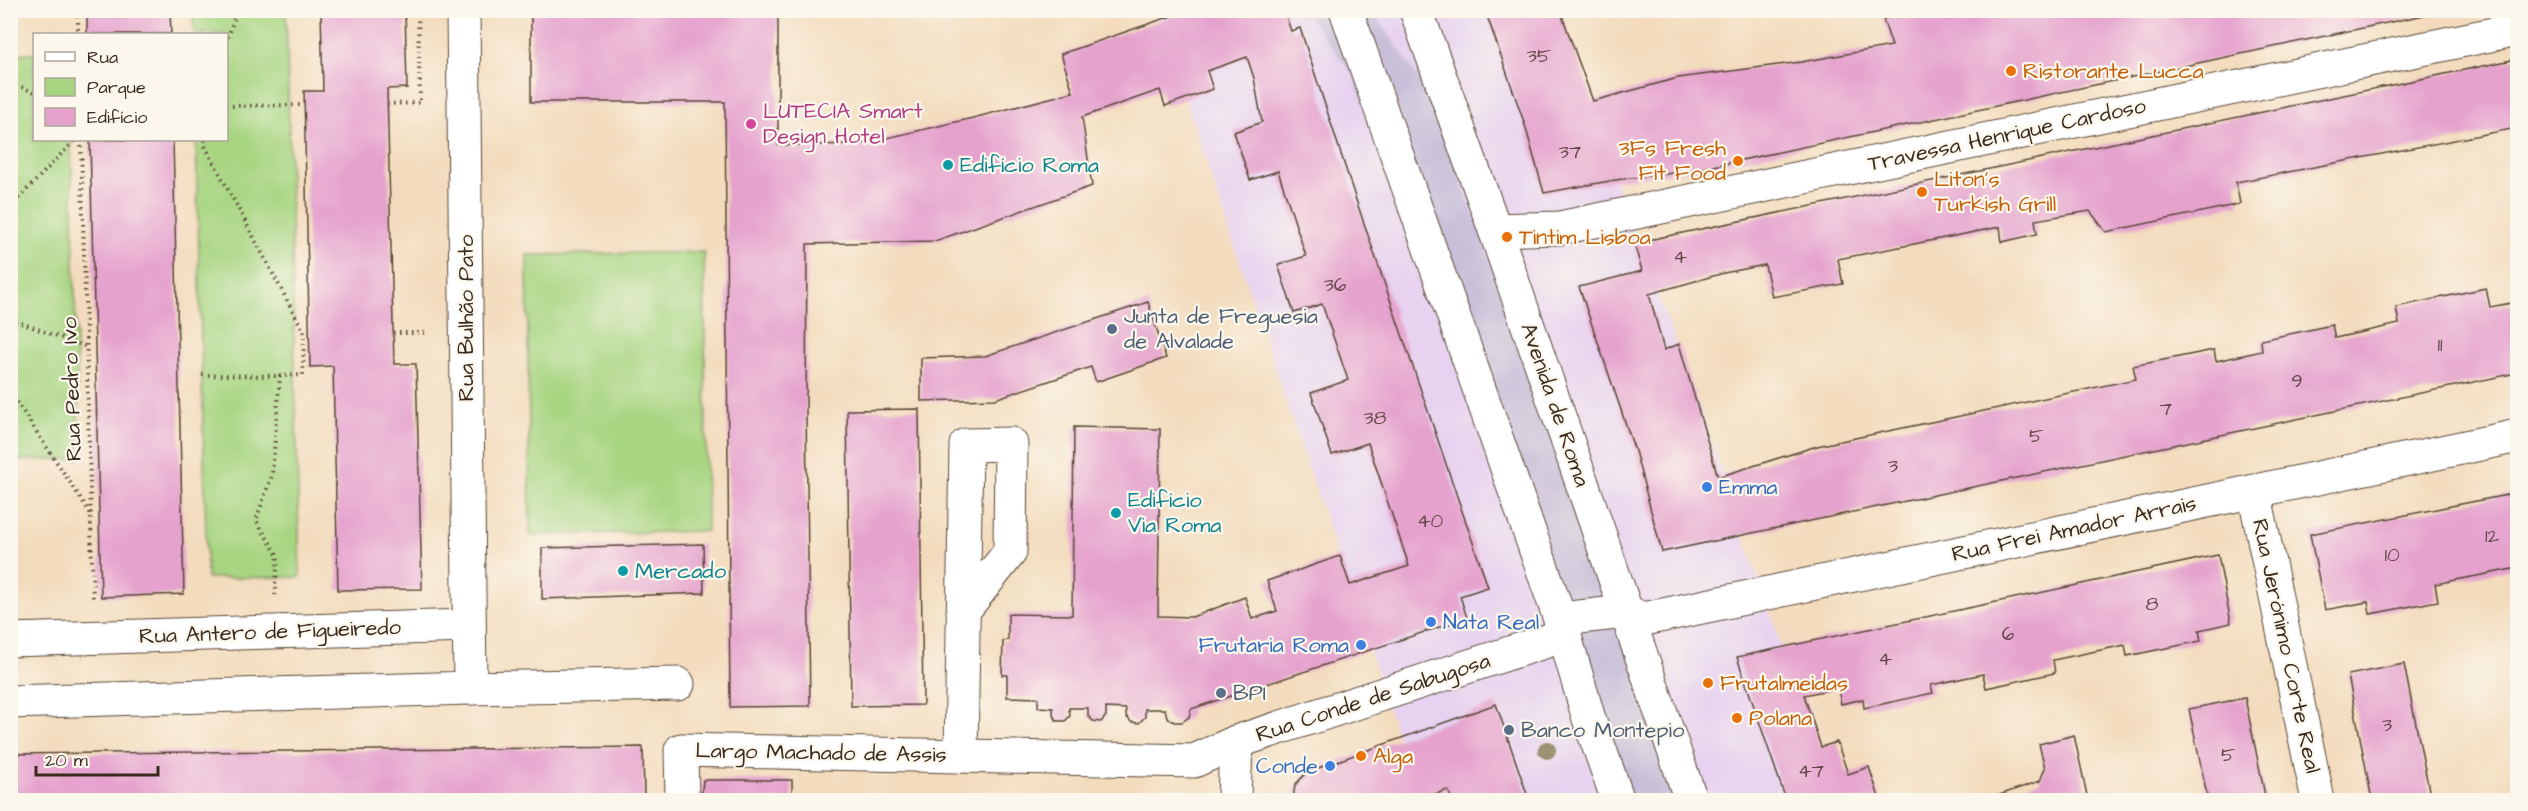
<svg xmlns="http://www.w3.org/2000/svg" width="2528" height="811" font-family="'Architects Daughter',sans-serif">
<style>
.built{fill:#e7d2ef}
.industrial{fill:#c8bfd8}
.green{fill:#a8d582;stroke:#728050;stroke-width:1.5}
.building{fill:#e5a2cd}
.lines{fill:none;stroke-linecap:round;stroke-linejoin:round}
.minor-casing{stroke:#574536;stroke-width:35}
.secondary-casing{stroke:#574536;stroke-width:35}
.path{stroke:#574536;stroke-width:4;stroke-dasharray:1.5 4.5;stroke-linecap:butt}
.minor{stroke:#fff;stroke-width:33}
.secondary{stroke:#fff;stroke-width:33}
.tree{fill:#9d9273}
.food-dot{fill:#e8710a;stroke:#fbf7ec;stroke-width:2}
.hotel-dot{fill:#d1479c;stroke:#fbf7ec;stroke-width:2}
.culture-dot{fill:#0f9aa8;stroke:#fbf7ec;stroke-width:2}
.service-dot{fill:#5c6f8a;stroke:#fbf7ec;stroke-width:2}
.shop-dot{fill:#3f7fe0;stroke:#fbf7ec;stroke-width:2}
.labels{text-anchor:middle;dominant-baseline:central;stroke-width:4.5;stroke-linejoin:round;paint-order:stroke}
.number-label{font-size:20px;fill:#66484a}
.food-label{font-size:22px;fill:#c56008;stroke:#fbf7ec;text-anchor:start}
.hotel-label{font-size:22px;fill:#b23c85;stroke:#fbf7ec;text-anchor:start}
.street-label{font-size:22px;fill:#3b2a1e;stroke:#fbf7ec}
.culture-label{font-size:22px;fill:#0d838f;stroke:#fbf7ec;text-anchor:start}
.service-label{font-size:22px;fill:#4e5e75;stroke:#fbf7ec;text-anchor:start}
.shop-label{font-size:22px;fill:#366cbe;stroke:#fbf7ec;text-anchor:start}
</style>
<rect width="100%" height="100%" fill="#fbf7ec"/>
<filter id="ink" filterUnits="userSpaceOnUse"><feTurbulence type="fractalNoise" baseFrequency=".0167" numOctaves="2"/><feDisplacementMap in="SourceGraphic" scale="12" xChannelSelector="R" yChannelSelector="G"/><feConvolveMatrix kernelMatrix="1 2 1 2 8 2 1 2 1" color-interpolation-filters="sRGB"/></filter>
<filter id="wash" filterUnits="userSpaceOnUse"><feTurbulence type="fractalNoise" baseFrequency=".008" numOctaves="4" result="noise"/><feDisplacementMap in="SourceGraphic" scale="24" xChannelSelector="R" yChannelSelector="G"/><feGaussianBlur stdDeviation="1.35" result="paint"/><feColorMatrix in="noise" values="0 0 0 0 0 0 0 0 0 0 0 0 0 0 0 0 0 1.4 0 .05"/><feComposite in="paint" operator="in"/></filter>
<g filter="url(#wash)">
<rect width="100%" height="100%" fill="#f3dcbd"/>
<!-- built -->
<path class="built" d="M1156 11H1560L1615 180 1693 390 1835 800H1419Z"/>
<!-- industrial -->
<path class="industrial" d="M1304 11H1373L1429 93 1686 800H1629L1353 75Z"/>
<!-- green -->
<g class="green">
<path d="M193 11H286L300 577 207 578 196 140H226V34H194Z"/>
<path d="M34 53V140H71L79 459 11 460V54Z"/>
<path d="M704 252 707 531 530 535 527 255Z"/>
</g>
<g id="blocks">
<!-- building -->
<g class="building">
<path d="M87 10H170L171 34H87Z"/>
<path d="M321 10H405L407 88 387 89 394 364H416L422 589 338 590 333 366 310 367 304 91H323Z"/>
<path d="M531 10H778V145H807L861 144 973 118 1073 92 1061 54 1189 10H1284L1291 31 1300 28 1354 194 1488 587 1460 596 1467 618 1191 709 1189 717 1182 722H1174L1167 717 1165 709H1145V717L1139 723 1131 722 1126 716V709L1106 708V716L1101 722 1093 721 1088 716V708H1069L1070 716 1065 721H1057L1053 715V708L1038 707V698L1007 697V675H1002L1003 641 1008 640V614L1072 615 1074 427 1160 429 1158 616 1192 617 1245 597 1252 619 1277 611 1267 581 1340 556 1350 585 1409 566 1368 443 1332 455 1311 393 1348 380 1322 304 1294 313 1278 265 1306 256 1278 171 1250 180 1234 132 1262 122 1254 78 1247 57 1207 71 1213 89 1165 106 1160 90 1082 117 1092 186 935 241 807 244 806 410 810 706 730 707 725 102H531Z"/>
<path d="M1485 10H1560L1593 101 1678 78 1801 62 1892 46 1883 19 1907 10H1948L1950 19 1977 10 2443 11 1690 171 1615 180 1544 193 1525 125Z"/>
<path d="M2517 59V128L2236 182 2240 204 2106 232 2090 211 2035 220 2037 234 2002 242 2000 227 1838 259 1843 284 1772 297 1765 265 1724 273 1649 294 1664 350 1679 344 1718 477 1817 446 2136 379 2133 366 2214 350 2216 361 2262 351 2261 340 2332 325 2335 338 2399 324 2396 307 2486 288 2490 307 2517 302V373L1662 552 1635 451 1579 287 1642 271 1634 243Z"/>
<path d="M90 140H173L184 594 101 597Z"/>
<path d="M1148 302 1166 358 1096 382 1091 367 995 399 921 401V358L985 356Z"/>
<path d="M919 409 923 705 851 706 847 410Z"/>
<path d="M2517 493V580H2515L2513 569 2435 584 2438 601 2370 614 2368 602 2325 610 2310 534Z"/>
<path d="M703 544 704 593 542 599V548Z"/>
<path d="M2218 555 2231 623 2199 630 2201 641 2127 656 2125 645 2053 660 2055 673 1986 688 1983 674 1931 685 1933 693 1864 708 1863 699 1841 704 1838 688 1804 695 1821 747 1837 742 1848 774 1869 767 1880 800H1786L1737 657Z"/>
<path d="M2404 664 2431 800H2372L2348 675Z"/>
<path d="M2245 698 2266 800H2208L2189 709Z"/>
<path d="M1496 704 1529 800H1452L1448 790 1417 800H1293L1295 785 1307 772Z"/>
<path d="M2074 735 2088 800H1985L2040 781 2045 768 2039 744Z"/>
<path d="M643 747 644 800H10V754Z"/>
<path d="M703 780H792V800H701Z"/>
</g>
</g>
</g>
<g filter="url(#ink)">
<use href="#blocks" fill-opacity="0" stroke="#574536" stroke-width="1.5"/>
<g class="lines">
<defs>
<g id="minor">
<path d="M1495 230 1560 228 2518 29"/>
<path d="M2254 491 2318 800"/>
<path d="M1630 622 2518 436"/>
<path d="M10 640 468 626"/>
<path d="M470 688 678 684"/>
<path d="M10 702 470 688 463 10"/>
<path d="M961 756 966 445 1011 444 1010 552 963 611"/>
<path d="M682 800 681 750 1194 761 1236 742 1565 635"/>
<path d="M1234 800 1236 742"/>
</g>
<g id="secondary">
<path d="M1346 10 1560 619 1589 719 1618 800"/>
<path d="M1416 10 1495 230 1691 800"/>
<path d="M1560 619 1626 612 1644 619"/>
</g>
</defs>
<!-- minor casing -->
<use href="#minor" class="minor-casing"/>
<!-- secondary casing -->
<use href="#secondary" class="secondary-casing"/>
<!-- path -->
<g class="path">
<path d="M78 10V34"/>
<path d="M226 43 237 10"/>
<path d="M10 75 14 84 34 92"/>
<path d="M387 104 420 103 418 10"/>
<path d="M226 106 304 105"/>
<path d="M81 140 93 601"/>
<path d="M205 140V146L304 332 303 375 280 376 272 475 256 520 278 556 275 595"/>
<path d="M10 207 75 140"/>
<path d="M10 319 87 347"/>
<path d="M393 333H428"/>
<path d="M202 375 280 376"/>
<path d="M10 392 91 514"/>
</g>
<!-- minor -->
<use href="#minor" class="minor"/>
<!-- secondary -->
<use href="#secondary" class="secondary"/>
</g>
<!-- trees -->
<circle class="tree" cx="1547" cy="750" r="9"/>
</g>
<!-- markers -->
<g class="food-dot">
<circle cx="2011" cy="71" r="6"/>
<circle cx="1738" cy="161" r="6"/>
<circle cx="1922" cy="192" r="6"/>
<circle cx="1507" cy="237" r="6"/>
<circle cx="1708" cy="683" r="6"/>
<circle cx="1737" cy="718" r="6"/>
<circle cx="1361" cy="756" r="6"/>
</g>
<circle class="hotel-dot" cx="751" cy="124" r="6"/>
<g class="culture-dot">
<circle cx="948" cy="165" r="6"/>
<circle cx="1116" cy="513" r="6"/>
<circle cx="623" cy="571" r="6"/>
</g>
<g class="service-dot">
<circle cx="1112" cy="329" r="6"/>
<circle cx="1221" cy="693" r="6"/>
<circle cx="1509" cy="730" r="6"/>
</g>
<g class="shop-dot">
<circle cx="1707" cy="487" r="6"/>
<circle cx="1431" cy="622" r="6"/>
<circle cx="1361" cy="645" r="6"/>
<circle cx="1330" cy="766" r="6"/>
</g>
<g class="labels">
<!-- number labels -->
<g class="number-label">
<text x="1539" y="56">35</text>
<text x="1570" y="152">37</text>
<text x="1680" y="257">4</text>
<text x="1335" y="285">36</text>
<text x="2440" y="345">11</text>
<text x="2297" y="381">9</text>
<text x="2166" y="409">7</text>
<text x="1375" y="418">38</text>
<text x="2036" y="436">5</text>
<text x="1893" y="466">3</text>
<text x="1430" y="521">40</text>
<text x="2492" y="536">12</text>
<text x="2392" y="555">10</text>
<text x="2152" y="604">8</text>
<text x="2008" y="634">6</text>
<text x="1885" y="659">4</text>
<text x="2387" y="725">3</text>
<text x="2228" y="755">5</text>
<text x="1811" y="771">47</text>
</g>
<!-- food labels -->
<g class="food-label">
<text x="2023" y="71">Ristorante Lucca</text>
<text x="1726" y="148" text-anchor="end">3Fs Fresh<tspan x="1726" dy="25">Fit Food</tspan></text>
<text x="1934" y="179">Liton's<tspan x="1934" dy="25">Turkish Grill</tspan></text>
<text x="1519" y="237">Tintim Lisboa</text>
<text x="1720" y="683">Frutalmeidas</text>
<text x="1749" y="718">Polana</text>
<text x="1373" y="756">Alga</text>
</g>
<!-- hotel labels -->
<g class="hotel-label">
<text x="763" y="111">LUTECIA Smart<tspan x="763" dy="25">Design Hotel</tspan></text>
</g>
<!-- street labels -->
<g class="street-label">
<text transform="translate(2007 135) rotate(-12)">Travessa Henrique Cardoso</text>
<text transform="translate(466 318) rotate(-90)">Rua Bulhão Pato</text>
<text transform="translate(72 389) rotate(-92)">Rua Pedro Ivo</text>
<text transform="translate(1555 405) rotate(71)">Avenida de Roma</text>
<text transform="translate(2074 529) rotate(-12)">Rua Frei Amador Arrais</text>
<text transform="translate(270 632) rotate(-2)">Rua Antero de Figueiredo</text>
<text transform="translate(2286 646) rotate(78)">Rua Jerónimo Corte Real</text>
<text transform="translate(1373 698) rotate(-18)">Rua Conde de Sabugosa</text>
<text transform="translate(821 753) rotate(1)">Largo Machado de Assis</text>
</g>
<!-- culture labels -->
<g class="culture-label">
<text x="960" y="165">Edifício Roma</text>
<text x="1128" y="500">Edifício<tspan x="1128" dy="25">Via Roma</tspan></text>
<text x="635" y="571">Mercado</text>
</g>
<!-- service labels -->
<g class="service-label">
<text x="1124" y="316">Junta de Freguesia<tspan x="1124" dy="25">de Alvalade</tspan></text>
<text x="1233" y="693">BPI</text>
<text x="1521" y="730">Banco Montepio</text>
</g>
<!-- shop labels -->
<g class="shop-label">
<text x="1719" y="487">Emma</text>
<text x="1443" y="622">Nata Real</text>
<text x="1349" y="645" text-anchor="end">Frutaria Roma</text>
<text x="1318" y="766" text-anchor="end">Conde</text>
</g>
</g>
<!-- margin -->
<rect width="2528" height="811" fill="none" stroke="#fbf7ec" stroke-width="36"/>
<!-- legend -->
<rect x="33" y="33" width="195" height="108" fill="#fbf7ec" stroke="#aea59a" stroke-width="1.5"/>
<rect x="45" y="52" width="30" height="9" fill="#ffffff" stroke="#aea59a" stroke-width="1.5"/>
<text x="87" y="63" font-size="18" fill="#3b2a1e">Rua</text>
<rect x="45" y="78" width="30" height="18" fill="#a8d582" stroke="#aea59a" stroke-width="1.5"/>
<text x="87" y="93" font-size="18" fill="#3b2a1e">Parque</text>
<rect x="45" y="108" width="30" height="18" fill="#e5a2cd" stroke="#aea59a" stroke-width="1.5"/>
<text x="87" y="123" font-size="18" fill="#3b2a1e">Edifício</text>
<!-- scale -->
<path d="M36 766v9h122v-9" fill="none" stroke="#3b2a1e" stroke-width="3"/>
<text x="45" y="766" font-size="18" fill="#3b2a1e" stroke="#fbf7ec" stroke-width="4.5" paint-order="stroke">20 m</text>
</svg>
